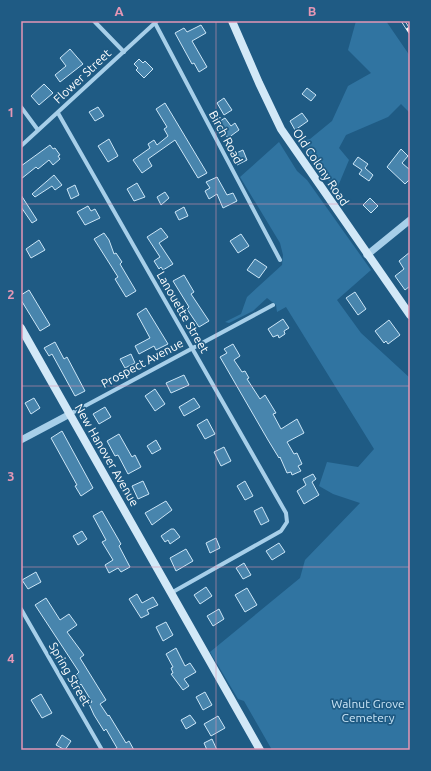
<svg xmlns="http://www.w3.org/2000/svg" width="431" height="771" font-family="Ubuntu,sans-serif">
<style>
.green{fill:#3074a1}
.building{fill:#4885ad;stroke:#cce6f7}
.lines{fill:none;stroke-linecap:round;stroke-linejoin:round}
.minor{stroke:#a7cfe9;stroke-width:4}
.tertiary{stroke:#a7cfe9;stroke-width:7}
.secondary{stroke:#d2e8f7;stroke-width:8}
.rail-casing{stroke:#fff;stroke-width:4}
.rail{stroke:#1f5b84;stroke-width:2.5;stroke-dasharray:8;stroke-linecap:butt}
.grid{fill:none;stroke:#e497b5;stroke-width:1;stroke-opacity:0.55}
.labels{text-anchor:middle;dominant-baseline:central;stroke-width:3.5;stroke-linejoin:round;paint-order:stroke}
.street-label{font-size:12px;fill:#fff;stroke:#1f5b84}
.park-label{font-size:12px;fill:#cce6f7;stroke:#1f5b84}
.neatline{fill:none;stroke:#e497b5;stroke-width:1.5}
.grid-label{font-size:13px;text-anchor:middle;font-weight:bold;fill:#e497b5}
</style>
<rect width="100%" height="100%" fill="#1f5b84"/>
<!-- green -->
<g class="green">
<path d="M356 21H386L410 56V113L401 104 388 117 346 135 339 148 349 160 336 191 300 141 310 139 332 121 348 86 371 73 348 50Z"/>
<path d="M279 142 297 171 307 180 371 270 337 300 361 333 410 378V750H272L244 701 238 699 210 652 300 578 305 560 360 503 333 494 319 486 327 462 358 467 374 449 286 307 277 312 276 305 267 298 253 311 229 323 225 322 241 314 247 297 282 265 283 255 280 243 240 177Z"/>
</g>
<!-- building -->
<g class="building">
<path d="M201 25 206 33 192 41 207 67 199 72 194 63 192 64 175 33 184 28 187 32Z"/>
<path d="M70 49 83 64 60 82 55 75 66 66 60 58Z"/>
<path d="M139 59 143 63 145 61 153 69 144 78 136 70 138 68 134 64Z"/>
<path d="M44 84 53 93 39 105 31 96Z"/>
<path d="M307 88 316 95 311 101 302 94Z"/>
<path d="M224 98 232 110 224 115 217 103Z"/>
<path d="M165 103 207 173 198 178 175 140 148 159 152 166 142 173 133 160 150 148 148 144 154 140 157 145 168 136 164 129 167 127 156 109Z"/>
<path d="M98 107 104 116 95 121 89 112Z"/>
<path d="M302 113 308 121 295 130 290 121Z"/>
<path d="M225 118 231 126 235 123 239 130 228 138 225 134 223 136 218 129 221 127 217 123Z"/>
<path d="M109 139 118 156 108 162 98 146Z"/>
<path d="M50 145 53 149 55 148 60 155 58 156 60 159 53 165 49 160 38 169 36 167 21 179V166Z"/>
<path d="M401 149 408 156 402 163 410 170V179L405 184 387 167Z"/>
<path d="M243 150 247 160 237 165 232 155Z"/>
<path d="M358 157 368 164 365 168 373 175 369 181 359 174 362 170 353 164Z"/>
<path d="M54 175 62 185 55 190 52 186 35 197 32 194Z"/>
<path d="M217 177 227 195 233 193 237 201 223 208 217 194 209 199 205 191 210 188 206 182Z"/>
<path d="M137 183 145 197 134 201 127 189Z"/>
<path d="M75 185 79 195 71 199 67 189Z"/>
<path d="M165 192 169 198 161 205 157 197Z"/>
<path d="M21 195 37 220 32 223 21 207Z"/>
<path d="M370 198 378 206 371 213 363 205Z"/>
<path d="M88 206 91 211 95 209 100 218 85 225 77 212Z"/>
<path d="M184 207 188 216 179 220 175 212Z"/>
<path d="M161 228 168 237 159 243 173 264 163 270 161 267 159 269 154 261 160 257 147 237Z"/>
<path d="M104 233 109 240 114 254 116 253 122 262 120 264 136 291 126 297 115 279 118 277 94 239Z"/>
<path d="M241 234 249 246 238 253 230 241Z"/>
<path d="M39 240 45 250 31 258 26 249Z"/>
<path d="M410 252V286L405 290 395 276 404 269 399 261Z"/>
<path d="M255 259 267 267 259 278 247 270Z"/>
<path d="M184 275 194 292 191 294 209 321 199 327 187 309 189 307 173 281Z"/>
<path d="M29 290 50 325 40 331 21 300V295Z"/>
<path d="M355 292 366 309 358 315 346 298Z"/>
<path d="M146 308 168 344 156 350 154 346 139 354 135 346 150 338 137 314Z"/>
<path d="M283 319 289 328 284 331 285 334 279 338 278 335 273 337 268 329Z"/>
<path d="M389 320 400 335 388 344 386 341 384 343 375 331Z"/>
<path d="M55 342 64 359 67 357 85 391 75 396 52 354 49 356 44 348Z"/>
<path d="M233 344 240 356 234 360 242 372 245 371 249 378 247 379 260 399 265 395 276 413 273 414 281 429 297 419 304 433 287 442 294 454 297 453 302 464 298 466 301 471 292 475 291 472 287 473 280 457 279 458 268 440 220 357 227 353 224 349Z"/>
<path d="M131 354 135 363 125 368 120 359Z"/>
<path d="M184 375 189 385 171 393 166 383Z"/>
<path d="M155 389 165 404 155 411 145 396Z"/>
<path d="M34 398 40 408 31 414 25 403Z"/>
<path d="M194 398 200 407 184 416 179 407Z"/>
<path d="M105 407 111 417 99 424 93 414Z"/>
<path d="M207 419 215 434 205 439 197 425Z"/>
<path d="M62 431 93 488 81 496 75 486 77 485 51 438Z"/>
<path d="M119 434 132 457 135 455 141 467 128 474 118 455 115 456 107 441Z"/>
<path d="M156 440 161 449 152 454 147 446Z"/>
<path d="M224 447 231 461 221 466 214 452Z"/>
<path d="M313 474 316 479 312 482 319 495 304 504 297 491 306 485 303 479Z"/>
<path d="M143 481 149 494 138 499 132 486Z"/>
<path d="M245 481 253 496 245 500 237 486Z"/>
<path d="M166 501 172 510 152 525 145 513Z"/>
<path d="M262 507 269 521 261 525 254 511Z"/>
<path d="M102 511 121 544 119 546 130 567 121 572 118 568 109 573 105 565 113 560 102 542 106 540 93 516Z"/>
<path d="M171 529H174L180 537 170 544 168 540 165 542 161 536Z"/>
<path d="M82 531 87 539 78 545 73 536Z"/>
<path d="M216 538 220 548 210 553 206 543Z"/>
<path d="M279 543 285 552 272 560 266 551Z"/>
<path d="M186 549 193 561 176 571 170 558Z"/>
<path d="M244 563 251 575 243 579 236 568Z"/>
<path d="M36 572 41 582 28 589 22 580Z"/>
<path d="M206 587 212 596 200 604 194 595Z"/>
<path d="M247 588 257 605 245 612 235 595Z"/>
<path d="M137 594 142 603 153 597 158 605 147 610 149 614 141 618 129 599Z"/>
<path d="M46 598 60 620 69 614 77 625 67 632 84 655 80 658 106 700 100 704 108 716 109 715 126 743 129 741 134 750H113L117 748 106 729 104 731 94 715 89 704 92 702 81 684 79 686 73 678 79 672 35 605Z"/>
<path d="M219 609 224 619 213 626 207 616Z"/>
<path d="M166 622 173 635 163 641 156 627Z"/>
<path d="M176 648 185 666 190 663 196 672 184 679 189 686 183 690 171 674 173 673 171 668 173 667 166 654Z"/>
<path d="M205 692 212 705 203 710 196 697Z"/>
<path d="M41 694 52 713 42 718 31 700Z"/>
<path d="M190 715 196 723 186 729 181 720Z"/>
<path d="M218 716 225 728 211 736 204 724Z"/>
<path d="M62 735 71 741 65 750 56 745Z"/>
<path d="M212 739 217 750H207L204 743Z"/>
</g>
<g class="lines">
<!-- minor -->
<g class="minor">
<path d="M94 21 124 52"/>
<path d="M155 23 280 260"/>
<path d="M21 107 38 130"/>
<path d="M58 113 286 513 287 522 281 531 171 593"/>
<path d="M21 146 157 21"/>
<path d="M70 414 273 305"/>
<path d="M21 609 102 750"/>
</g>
<!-- tertiary -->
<g class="tertiary">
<path d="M367 255 410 220"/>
<path d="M21 440 70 414"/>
</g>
<!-- secondary -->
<g class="secondary">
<path d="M232 21 259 83 281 129 410 315"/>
<path d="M21 328 260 750"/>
</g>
<defs>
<path id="rail" d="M403 21 410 32"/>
</defs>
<!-- rail casing -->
<use href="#rail" class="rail-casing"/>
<!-- rail -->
<use href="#rail" class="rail"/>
</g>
<!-- grid -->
<path class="grid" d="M216 21V750M21 204H410M21 386H410M21 567H410"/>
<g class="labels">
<!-- street labels -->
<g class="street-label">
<text transform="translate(82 76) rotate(-43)">Flower Street</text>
<text transform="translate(226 137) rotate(62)">Birch Road</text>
<text transform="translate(321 167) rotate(56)">Old Colony Road</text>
<text transform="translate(183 312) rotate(60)">Lanouette Street</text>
<text transform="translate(142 363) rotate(-28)">Prospect Avenue</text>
<text transform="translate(107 455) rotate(60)">New Hanover Avenue</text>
<text transform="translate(70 674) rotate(60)">Spring Street</text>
</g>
<!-- park labels -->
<g class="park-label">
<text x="368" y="703">Walnut Grove<tspan x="368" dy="14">Cemetery</tspan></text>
</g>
</g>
<!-- border -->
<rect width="431" height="771" fill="none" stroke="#1f5b84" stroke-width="44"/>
<rect x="22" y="22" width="387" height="727" class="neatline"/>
<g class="grid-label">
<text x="119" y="16">A</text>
<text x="312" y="16">B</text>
<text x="11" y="117">1</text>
<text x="11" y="299">2</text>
<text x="11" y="481">3</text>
<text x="11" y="663">4</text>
</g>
</svg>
